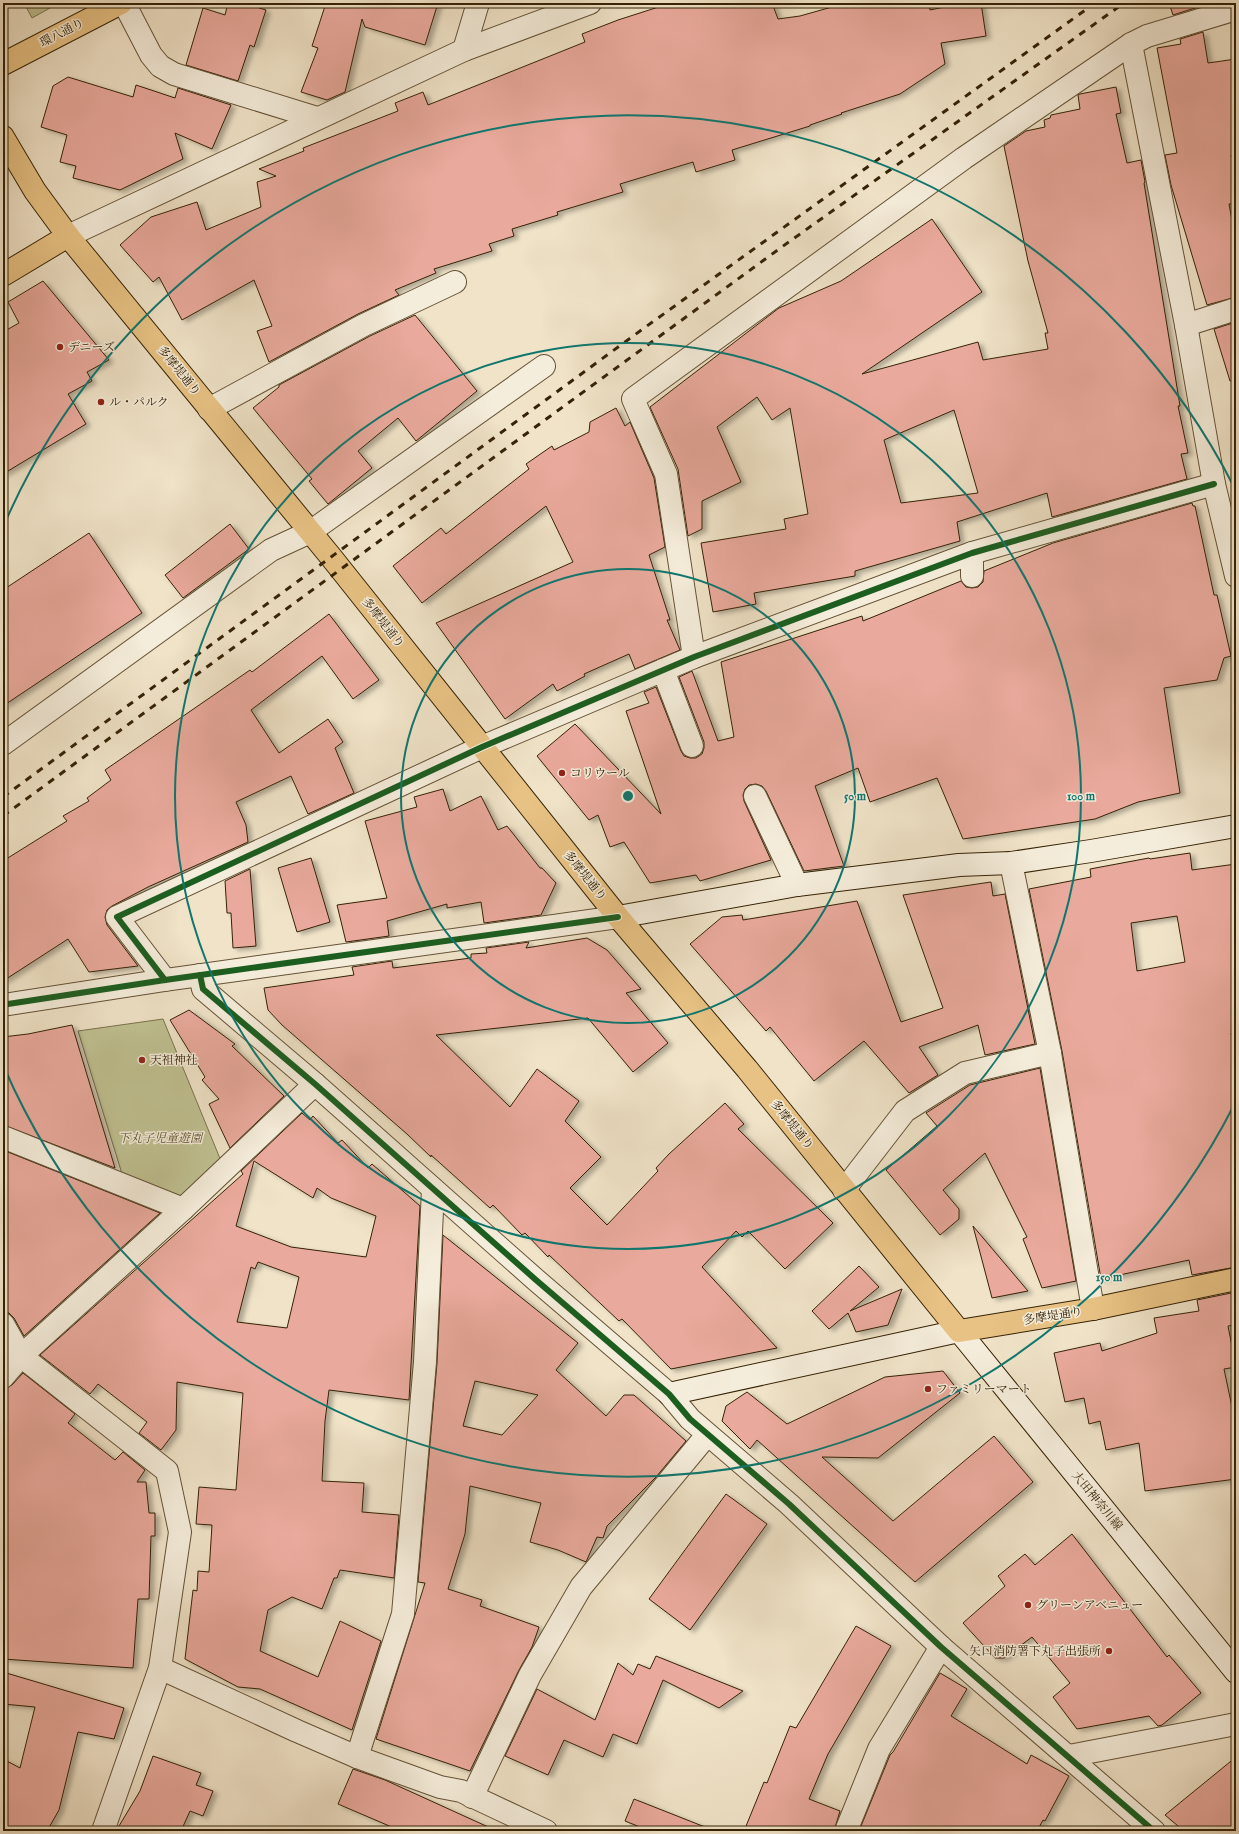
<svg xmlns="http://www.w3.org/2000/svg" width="1239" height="1834" font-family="'IM FELL English','Noto Serif JP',serif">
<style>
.green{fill:#c0c192;stroke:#7a724c}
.building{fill:#e9a99c;stroke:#352205;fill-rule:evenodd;filter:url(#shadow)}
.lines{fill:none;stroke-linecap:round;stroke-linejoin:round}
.street-casing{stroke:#645236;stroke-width:24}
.secondary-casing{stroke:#352205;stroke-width:24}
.primary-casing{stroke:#352205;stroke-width:24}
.street{stroke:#f5eddb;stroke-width:22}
.secondary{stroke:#f5eddb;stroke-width:22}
.primary{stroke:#e8c284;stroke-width:22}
.rail{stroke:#352205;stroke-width:3;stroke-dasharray:7 7;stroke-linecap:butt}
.cycleway-casing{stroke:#f5eddb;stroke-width:8}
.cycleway{stroke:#1b5e20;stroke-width:6}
.ring{fill:none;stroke:#0f766e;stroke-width:2}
.poi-dot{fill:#8f2418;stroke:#f5eddb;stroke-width:1.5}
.labels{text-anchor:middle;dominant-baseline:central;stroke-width:3;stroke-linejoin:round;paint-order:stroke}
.street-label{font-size:12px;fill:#352205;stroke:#f5eddb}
.poi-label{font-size:12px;fill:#352205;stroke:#f5eddb;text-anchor:start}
.park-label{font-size:12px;font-style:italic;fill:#5f522f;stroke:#f5eddb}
.centre{fill:#0f766e;stroke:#f5eddb;stroke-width:2}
.ring-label{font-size:12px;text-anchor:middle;font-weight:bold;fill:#0f766e;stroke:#f5eddb;stroke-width:3;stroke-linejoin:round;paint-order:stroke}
</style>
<defs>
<filter id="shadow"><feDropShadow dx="4.5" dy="2.5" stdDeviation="2" flood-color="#0004"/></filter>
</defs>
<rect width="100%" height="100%" fill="#f0e3c8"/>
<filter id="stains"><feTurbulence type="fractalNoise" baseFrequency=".005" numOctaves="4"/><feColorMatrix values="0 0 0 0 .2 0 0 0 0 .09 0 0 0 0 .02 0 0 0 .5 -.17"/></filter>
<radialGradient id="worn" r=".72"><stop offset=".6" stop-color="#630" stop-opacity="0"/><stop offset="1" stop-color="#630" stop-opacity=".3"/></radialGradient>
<!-- green -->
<g class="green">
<path d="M24 3H59L32 18Z"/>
<path d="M163 1019 221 1161 180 1199 122 1174 78 1031Z"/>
</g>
<!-- building -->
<g class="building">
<path d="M228 3H260L259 8 266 10 254 47 250 45 238 81 186 65 203 8 225 15Z"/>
<path d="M326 3H438L425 45 365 27 362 19 345 92 327 100 301 92 318 48 312 46Z"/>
<path d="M671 3H772L778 19 800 16 846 3H929L930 10 964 3H981L986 36 941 43 945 64 900 94 841 113 842 114 810 125V126L732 150 735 160 696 172 693 162 620 184 623 192 557 212 558 215 512 229 514 236 489 244 492 251 434 269 436 273 395 290 399 295 358 314 269 362 257 331 272 326 254 280 182 320 159 277 153 282 120 245 151 217 197 202 206 230 261 207 257 182 276 176 259 169 304 151 303 148 398 111 395 103 423 92 428 105 585 42 582 34 618 20Z"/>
<path d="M1169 3H1197L1198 7 1173 15Z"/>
<path d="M1203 32 1208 63 1236 59V155H1231L1236 187V203L1229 204 1236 242V297L1207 305 1171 185 1165 155 1177 153 1157 48 1181 44 1180 39Z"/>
<path d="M68 77 133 97 136 85 175 98 178 88 231 105 212 149 175 133 183 159 120 190 73 178 76 166 60 162 67 135 41 127 53 86Z"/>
<path d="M1116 87 1121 113 1116 114 1127 163 1141 160 1145 182 1144 183 1180 406H1178L1188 453 1181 454 1187 479 1052 517 1047 493 957 522 960 541 855 571V576L754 593 756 604 713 612 701 543 786 529 784 519 808 514 790 408 772 420 757 397 717 427 741 482 702 501V529L688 536 678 469 650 407 779 308 841 281 932 219 982 292 862 374 978 342 983 360 1048 349 1045 333H1048L1028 261 1004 146 1026 131 1045 127 1044 120 1050 118 1051 115 1080 109 1078 95 1080 94ZM954 410 978 493 901 503 884 440Z"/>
<path d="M43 281 109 360 87 372 92 381 68 394 86 424 3 474V332L19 323 8 302Z"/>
<path d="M415 315 477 391 416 441 398 418 358 451 372 468 328 504 309 481 312 479 253 408 279 387V385L370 336Z"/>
<path d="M1236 322V380L1230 381 1214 329Z"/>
<path d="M616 408 625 426 630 422 654 478 665 547 649 555 670 620H667L680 650 635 669 629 654 584 674 585 676 557 691 553 684 505 719 436 623 573 562 546 506 422 603 393 566 441 528 446 534 529 469 526 464 552 446 554 450 589 432 590 422Z"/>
<path d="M1192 503 1193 506H1195L1214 595H1217L1231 656 1224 658 1217 680 1164 688 1180 793 1138 802 1095 819 963 839 937 778 870 802 858 768 815 786 844 866 804 871 766 791 762 786 756 784 749 785 745 789 743 795 744 801 771 860 700 881 696 875 650 883 624 842 610 847 598 815 589 820 537 756 575 724 661 814 626 711 649 703 644 692 656 687 681 751 684 756 690 758H696L702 754 704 748V742L679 677 692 671 718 741 734 737 721 662 862 616 863 621 961 581 966 587 972 588 978 587 983 582 984 571 1053 543Z"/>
<path d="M230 524 249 549 183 598 165 575Z"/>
<path d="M89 533 142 613 3 706V590Z"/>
<path d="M329 614 379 680 353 699 322 656 251 710 279 753 328 719 343 742 335 748 354 793 308 814 291 776 236 802 246 825 248 842 148 887 112 906 107 910 105 917 107 925 138 966 89 972 68 939 3 981V861L67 821 63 816 89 801 87 798 111 780 105 770 250 670 252 672Z"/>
<path d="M443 789 450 811 481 796 498 830 507 826 540 868H542L556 883 541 915 484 923 481 902 447 908V904L387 921 389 936 346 942 337 905 387 898 365 821 417 807 414 797Z"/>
<path d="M1190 853 1192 870 1236 864V1032L1231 1033 1236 1057V1267L1192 1275 1189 1260 1101 1279 1062 1051 1029 889 1091 877 1090 869 1149 858 1150 859ZM1177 916 1185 962 1137 971 1131 923Z"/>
<path d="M311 858 330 922 297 932 278 868Z"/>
<path d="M250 869 256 946 233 948 231 913H227L225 881Z"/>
<path d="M991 882 993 896 1005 894 1035 1044 985 1055 978 1025 919 1047 938 1075 909 1093 864 1041 814 1081 770 1027 766 1031 690 944 722 917 742 915 743 920 857 901 901 1022 943 1008 903 895Z"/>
<path d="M587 938 607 950 641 989 626 993 668 1043 633 1072 588 1018 436 1035 510 1107 537 1069 579 1101 565 1121 601 1157 570 1188 607 1225 658 1171 656 1168 669 1154 725 1103 744 1124 738 1129 833 1223 785 1269 748 1231 742 1237 736 1231 702 1267 777 1348 671 1369 622 1319 619 1321 549 1255 548 1257 525 1233 522 1235 493 1205 490 1208 431 1155V1157L407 1134 282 1025 268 1010 264 988 354 975 352 967 392 961 393 968 471 958V954L487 953 486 948 529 942 526 948Z"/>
<path d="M189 1010 235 1044 232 1046 284 1096 230 1148 209 1104 219 1099 202 1080 205 1077 170 1020Z"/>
<path d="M72 1025 115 1168 3 1125V1037L28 1034Z"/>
<path d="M1040 1068 1076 1281 1042 1288 1023 1239 1027 1237 985 1153 943 1190 959 1209V1219L940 1235 886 1170 937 1126 926 1113 970 1085Z"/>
<path d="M302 1113 310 1120 313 1116 338 1143 342 1140 368 1168 372 1164 420 1206 409 1400 329 1390 325 1421 322 1481 364 1483 362 1512 399 1515 394 1578 340 1570 337 1578H334L322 1609 292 1597 268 1610 260 1651 318 1677 340 1621 381 1641 352 1730 260 1689 238 1687 185 1659 193 1590 197 1591 198 1571 209 1572 212 1525 196 1524 199 1487 236 1490 243 1393 177 1382 176 1430 161 1450 139 1433 147 1422 98 1384 90 1394 40 1355 243 1174 241 1171ZM254 1161 313 1198 317 1188 331 1198 376 1216 366 1257 291 1247 236 1226ZM258 1262 299 1277 287 1328 237 1322 251 1267 255 1269Z"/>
<path d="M3 1150 160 1213 24 1336 14 1318 9 1313 3 1312Z"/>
<path d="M973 1226 1028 1291 992 1298Z"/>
<path d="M443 1235 578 1343 556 1370 606 1416 624 1395H634L686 1441 656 1477 607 1526 603 1538 597 1537 586 1562 558 1550 530 1542 541 1503 470 1486 465 1534 448 1589 482 1600 480 1606 539 1627 532 1647 519 1670 470 1771 376 1739 425 1583 418 1582 437 1363ZM475 1381 538 1395 502 1435 463 1426Z"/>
<path d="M859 1266 879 1287 850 1311 902 1289 888 1325 856 1332 848 1313 829 1329 812 1311Z"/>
<path d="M1236 1292V1325L1228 1326 1236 1367 1224 1369 1236 1426V1479L1145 1491 1139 1443 1106 1450 1100 1421 1089 1424 1084 1398 1065 1402 1054 1353 1100 1343 1102 1351 1157 1333 1154 1318 1199 1311 1197 1300Z"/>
<path d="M943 1371 960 1393 878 1458 822 1457 893 1521 994 1436 1033 1482 915 1582 757 1440 750 1449 722 1421 726 1406 747 1392 787 1424 885 1377Z"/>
<path d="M23 1373 75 1414 68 1423 115 1460 123 1452 145 1470 137 1482H146L149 1513H155V1536H151L149 1599H138L133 1668 3 1659V1389L12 1385Z"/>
<path d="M726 1494 767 1524 690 1630 649 1599Z"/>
<path d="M1072 1534 1167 1657 1169 1655 1201 1693 1162 1725 1158 1726 1149 1716 1077 1729 1053 1697 1070 1683 1032 1637 1004 1658H995L963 1623 1005 1586 998 1576 1025 1554 1035 1565Z"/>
<path d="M856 1626 891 1646 828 1754 809 1799 840 1811 834 1831H744L764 1782 767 1783 790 1726 796 1728Z"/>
<path d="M656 1656 743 1691 719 1708 663 1680 637 1744 613 1734 603 1757 564 1740 548 1775 505 1756 537 1689 595 1720 618 1663 633 1675 638 1664 650 1669Z"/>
<path d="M3 1672 124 1708 114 1739 78 1732 59 1810 47 1831H3V1759L20 1768 35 1707 3 1704Z"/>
<path d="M940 1673 967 1689 951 1716 1027 1764 1031 1755 1069 1776 1045 1821 1043 1820 1037 1831H859L890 1755 893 1752Z"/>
<path d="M153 1756 201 1773 196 1785 213 1791 203 1816 190 1811 181 1831H116L140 1791Z"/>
<path d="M1236 1757V1831H1184L1165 1815Z"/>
<path d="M353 1769 385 1780 497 1831H401L338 1804Z"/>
<path d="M634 1799 710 1829V1831H650L625 1821Z"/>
</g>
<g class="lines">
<defs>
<g id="street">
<path d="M124 3 151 55 160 66 174 74 317 118"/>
<path d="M1131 44 1186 325 1214 484 1236 576"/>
<path d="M464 50 478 3"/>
<path d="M68 236 464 50 590 3"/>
<path d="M1186 325 1236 309"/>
<path d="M209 409 364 325 455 282"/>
<path d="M972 576V553"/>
<path d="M694 657 666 474 633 399 964 158 1131 44 1147 36 1236 9"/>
<path d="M663 670 692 746"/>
<path d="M3 744 271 550 310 532 544 366"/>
<path d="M755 796 797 885"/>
<path d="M1011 863 1050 1053 1093 1309"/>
<path d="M200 975 203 989 315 1084 536 1280 669 1394 690 1419 789 1504 941 1647 1154 1831"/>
<path d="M165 980 117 917 482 747 694 657 972 553 1214 484"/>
<path d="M3 1005 165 980 618 917"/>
<path d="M3 1137 183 1209"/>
<path d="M844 1190 905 1111 965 1073 1050 1053"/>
<path d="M3 1324 21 1356 167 1471 180 1532 160 1668 103 1831"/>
<path d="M3 1377 21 1356 183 1209 315 1084"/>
<path d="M160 1668 297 1731 357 1757 440 1787 461 1791 546 1831"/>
<path d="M1069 1756 1236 1724"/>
<path d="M357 1757 403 1614 425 1362 433 1189"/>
<path d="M472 1797 530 1675 581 1587 707 1435"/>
<path d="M846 1831 879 1749 941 1647"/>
</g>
<g id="secondary">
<path d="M618 917 797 885 959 865 1011 863 1091 851 1236 826"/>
<path d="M669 1394 959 1331 1236 1672"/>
</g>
<g id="primary">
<path d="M3 64 121 3"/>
<path d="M3 137 35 191 68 236 331 557 618 917 747 1069 959 1331 1093 1309 1236 1279"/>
<path d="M3 275 68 236"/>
</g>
</defs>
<!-- street casing -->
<use href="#street" class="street-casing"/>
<!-- secondary casing -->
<use href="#secondary" class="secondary-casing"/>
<!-- primary casing -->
<use href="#primary" class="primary-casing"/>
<!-- street -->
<use href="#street" class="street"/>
<!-- secondary -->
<use href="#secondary" class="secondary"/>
<!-- primary -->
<use href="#primary" class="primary"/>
<!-- rail -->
<g class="rail">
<path d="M3 797 640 331 1095 3"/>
<path d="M3 816 779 249 1124 3"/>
</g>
<defs>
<g id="cycleway">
<path d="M200 975 203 989 315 1084 536 1280 669 1394 690 1419 789 1504 941 1647 1154 1831"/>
<path d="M165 980 117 917 482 747 694 657 972 553 1214 484"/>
<path d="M8 1004 165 980 618 917"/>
</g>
</defs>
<!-- cycleway casing -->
<use href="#cycleway" class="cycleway-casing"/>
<!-- cycleway -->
<use href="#cycleway" class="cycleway"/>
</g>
<!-- distance rings -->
<g class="ring">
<circle cx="628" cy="796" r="227"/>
<circle cx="628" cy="796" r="453"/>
<path d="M1234 1105A680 680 0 0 1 4 1067M4 525A680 680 0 0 1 1234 487"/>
</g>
<!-- markers -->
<g class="poi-dot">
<circle cx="60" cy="347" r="4"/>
<circle cx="101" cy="402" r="4"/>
<circle cx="562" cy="773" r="4"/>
<circle cx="142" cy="1060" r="4"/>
<circle cx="928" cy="1389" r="4"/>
<circle cx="1028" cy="1605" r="4"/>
<circle cx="1109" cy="1651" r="4"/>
</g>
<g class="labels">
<!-- street labels -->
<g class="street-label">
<text transform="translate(62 33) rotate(-27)">環八通り</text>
<text transform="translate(179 371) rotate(51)">多摩堤通り</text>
<text transform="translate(383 623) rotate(52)">多摩堤通り</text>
<text transform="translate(585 876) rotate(51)">多摩堤通り</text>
<text transform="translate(792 1125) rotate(51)">多摩堤通り</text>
<text transform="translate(1053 1316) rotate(-9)">多摩堤通り</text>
<text transform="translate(1097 1501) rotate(51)">大田神奈川線</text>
</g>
<!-- poi labels -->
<g class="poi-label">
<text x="68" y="347">デニーズ</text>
<text x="109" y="402">ル・パルク</text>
<text x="570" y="773">コリウール</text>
<text x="150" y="1060">天祖神社</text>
<text x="936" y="1389">ファミリーマート</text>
<text x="1036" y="1605">グリーンアベニュー</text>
<text x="1101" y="1651" text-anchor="end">矢口消防署下丸子出張所</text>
</g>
<!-- park labels -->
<g class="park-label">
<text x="160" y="1138">下丸子児童遊園</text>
</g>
</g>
<circle cx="628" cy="796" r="6" class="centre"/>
<g class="ring-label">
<text x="855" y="800">50 m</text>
<text x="1081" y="800">100 m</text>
<text x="1109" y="1281">150 m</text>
</g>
<!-- margin -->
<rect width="1239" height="1834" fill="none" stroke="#f0e3c8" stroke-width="16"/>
<rect x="4" y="4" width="1231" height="1826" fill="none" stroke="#352205" stroke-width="2"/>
<rect x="8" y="8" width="1223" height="1818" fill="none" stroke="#352205"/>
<rect width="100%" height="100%" filter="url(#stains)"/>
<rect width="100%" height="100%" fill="url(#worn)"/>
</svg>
